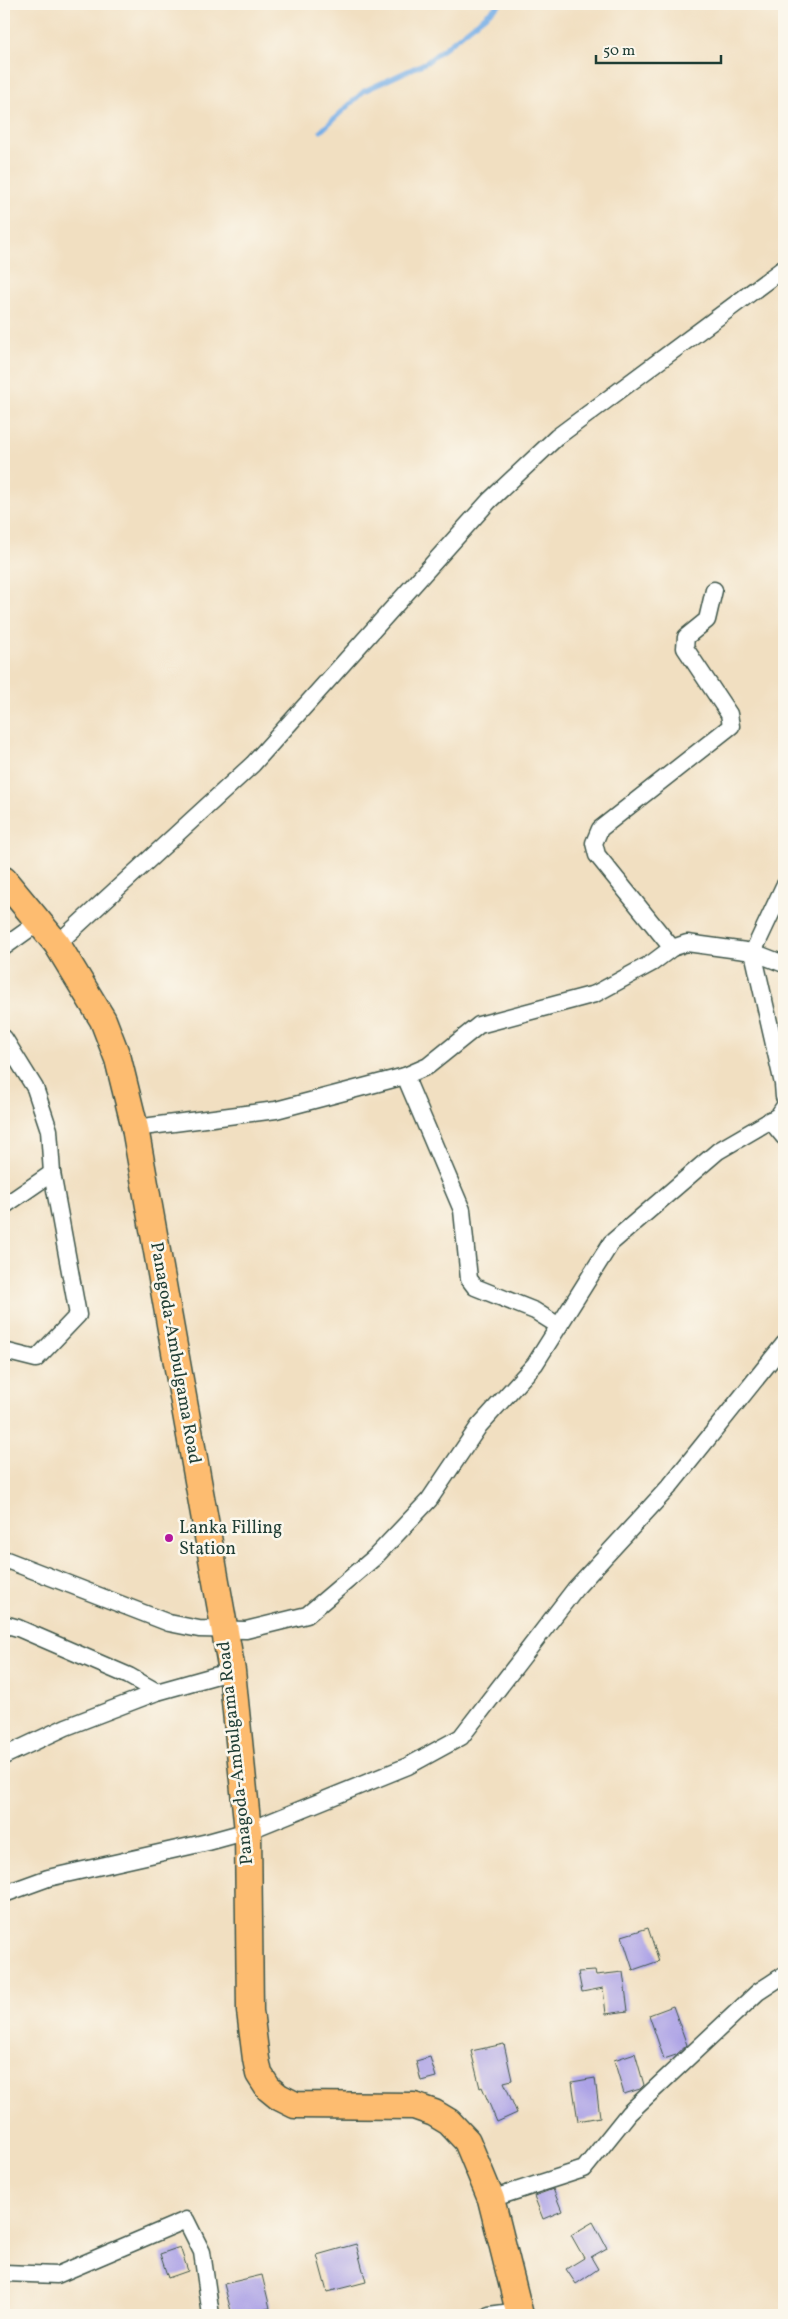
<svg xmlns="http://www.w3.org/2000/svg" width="788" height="2319" font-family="Vollkorn,serif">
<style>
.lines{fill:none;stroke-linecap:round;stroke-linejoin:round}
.stream{stroke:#77afe7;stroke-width:5}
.building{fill:#aca2e6}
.street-casing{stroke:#3e5549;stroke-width:19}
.primary-casing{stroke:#3e5549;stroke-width:29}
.street{stroke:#fff;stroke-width:16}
.primary{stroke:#fdbc70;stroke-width:26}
.poi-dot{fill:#b5179e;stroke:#fbf7ec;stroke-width:2}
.labels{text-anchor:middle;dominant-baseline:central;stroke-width:5;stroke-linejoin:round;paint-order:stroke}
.street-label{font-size:18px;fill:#1f3d34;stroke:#fbf7ec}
.poi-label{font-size:18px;fill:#1f3d34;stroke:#fbf7ec;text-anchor:start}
</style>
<rect width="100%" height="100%" fill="#fbf7ec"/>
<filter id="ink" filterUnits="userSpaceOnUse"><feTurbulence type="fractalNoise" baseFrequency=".02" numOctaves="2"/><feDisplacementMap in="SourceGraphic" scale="10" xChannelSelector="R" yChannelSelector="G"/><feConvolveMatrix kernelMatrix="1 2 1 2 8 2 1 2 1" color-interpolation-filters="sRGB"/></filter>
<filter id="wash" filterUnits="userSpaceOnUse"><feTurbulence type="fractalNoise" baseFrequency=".0096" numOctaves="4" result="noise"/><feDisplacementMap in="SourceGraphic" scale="20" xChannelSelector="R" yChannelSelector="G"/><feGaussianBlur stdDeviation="1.12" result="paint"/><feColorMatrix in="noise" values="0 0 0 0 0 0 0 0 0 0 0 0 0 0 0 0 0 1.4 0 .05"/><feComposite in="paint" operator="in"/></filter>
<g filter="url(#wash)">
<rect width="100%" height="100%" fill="#f1dfc1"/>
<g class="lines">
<!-- stream -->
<path class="stream" d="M321 131 364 91 427 62 500 4"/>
</g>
<g id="blocks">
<!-- building -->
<g class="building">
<path d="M648 1928 659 1961 633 1970 622 1936Z"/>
<path d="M595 1971 596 1975 623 1972 628 2011 606 2014 603 1988 582 1992 578 1972Z"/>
<path d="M673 2006 687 2045 676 2055 664 2059 649 2015Z"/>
<path d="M504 2044 512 2080 504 2082 517 2113 497 2122 482 2087 480 2088 471 2051Z"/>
<path d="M635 2053 644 2085 640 2089 624 2094 614 2060Z"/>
<path d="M430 2057 436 2077 421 2081 416 2061Z"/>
<path d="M595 2078 600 2117 578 2121 572 2082Z"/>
<path d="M553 2189 562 2211 543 2219 534 2196Z"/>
<path d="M593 2222 607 2248 591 2257 598 2269 576 2284 566 2269 584 2258 571 2235Z"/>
<path d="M356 2244 366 2282 327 2292 317 2255Z"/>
<path d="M180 2247 188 2271 168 2278 160 2254Z"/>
<path d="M262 2275 270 2308 243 2315H232L224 2284Z"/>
</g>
</g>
</g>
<g filter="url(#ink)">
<use href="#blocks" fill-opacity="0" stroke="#3e5549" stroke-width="1"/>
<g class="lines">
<defs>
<g id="street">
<path d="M784 886 753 952 783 1084 784 1097"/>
<path d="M57 944 253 764 489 501 557 437 784 268"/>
<path d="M4 947 39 922"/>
<path d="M672 948 597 855 594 843 600 829 731 726 729 714 685 648 686 637 707 620 714 590"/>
<path d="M4 1038 35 1088 49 1130 52 1173 78 1315 36 1359 4 1351"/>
<path d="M405 1076 462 1210 469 1279 475 1287 535 1311 559 1326"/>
<path d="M770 1120 784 1137"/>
<path d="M135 1128 276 1110 405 1076 428 1066 479 1025 595 994 652 963 672 948 687 943 753 952 784 964"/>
<path d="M4 1206 52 1173"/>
<path d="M4 1559 169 1623 199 1629 246 1630 307 1615 374 1558 429 1500 479 1426 535 1364 611 1243 718 1151 778 1116 784 1107"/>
<path d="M4 1624 18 1628 129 1676 157 1692"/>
<path d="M4 1756 66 1727 157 1692 232 1671"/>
<path d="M4 1894 48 1878 208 1842 248 1831 408 1766 461 1737 575 1589 669 1487 784 1344"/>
<path d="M491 2199 584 2169 629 2113 758 1992 784 1975"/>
<path d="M4 2273 57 2275 186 2220 202 2252 211 2315"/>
<path d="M489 2315 519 2311"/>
</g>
<path id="primary" d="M4 880 57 944 103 1020 118 1059 135 1128 232 1671 248 1831 250 2011 256 2059 259 2074 268 2088 279 2097 295 2105 414 2106 434 2113 449 2122 467 2141 491 2199 520 2315"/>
</defs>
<!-- street casing -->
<use href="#street" class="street-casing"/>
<!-- primary casing -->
<use href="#primary" class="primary-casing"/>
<!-- street -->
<use href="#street" class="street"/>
<!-- primary -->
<use href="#primary" class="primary"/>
</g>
</g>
<!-- markers -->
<circle class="poi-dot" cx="169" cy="1538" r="5"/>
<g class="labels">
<!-- street labels -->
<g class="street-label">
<text transform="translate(175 1353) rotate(80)">Panagoda-Ambulgama Road</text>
<text transform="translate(236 1753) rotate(-96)">Panagoda-Ambulgama Road</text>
</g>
<!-- poi labels -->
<g class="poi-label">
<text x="179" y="1528">Lanka Filling<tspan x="179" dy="21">Station</tspan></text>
</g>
</g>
<!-- margin -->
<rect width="788" height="2319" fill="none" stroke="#fbf7ec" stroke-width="20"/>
<!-- scale -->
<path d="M596 55v8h125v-8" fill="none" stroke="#1f3d34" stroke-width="2.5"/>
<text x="603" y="55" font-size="15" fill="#1f3d34" stroke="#fbf7ec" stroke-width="4" paint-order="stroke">50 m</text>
</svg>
